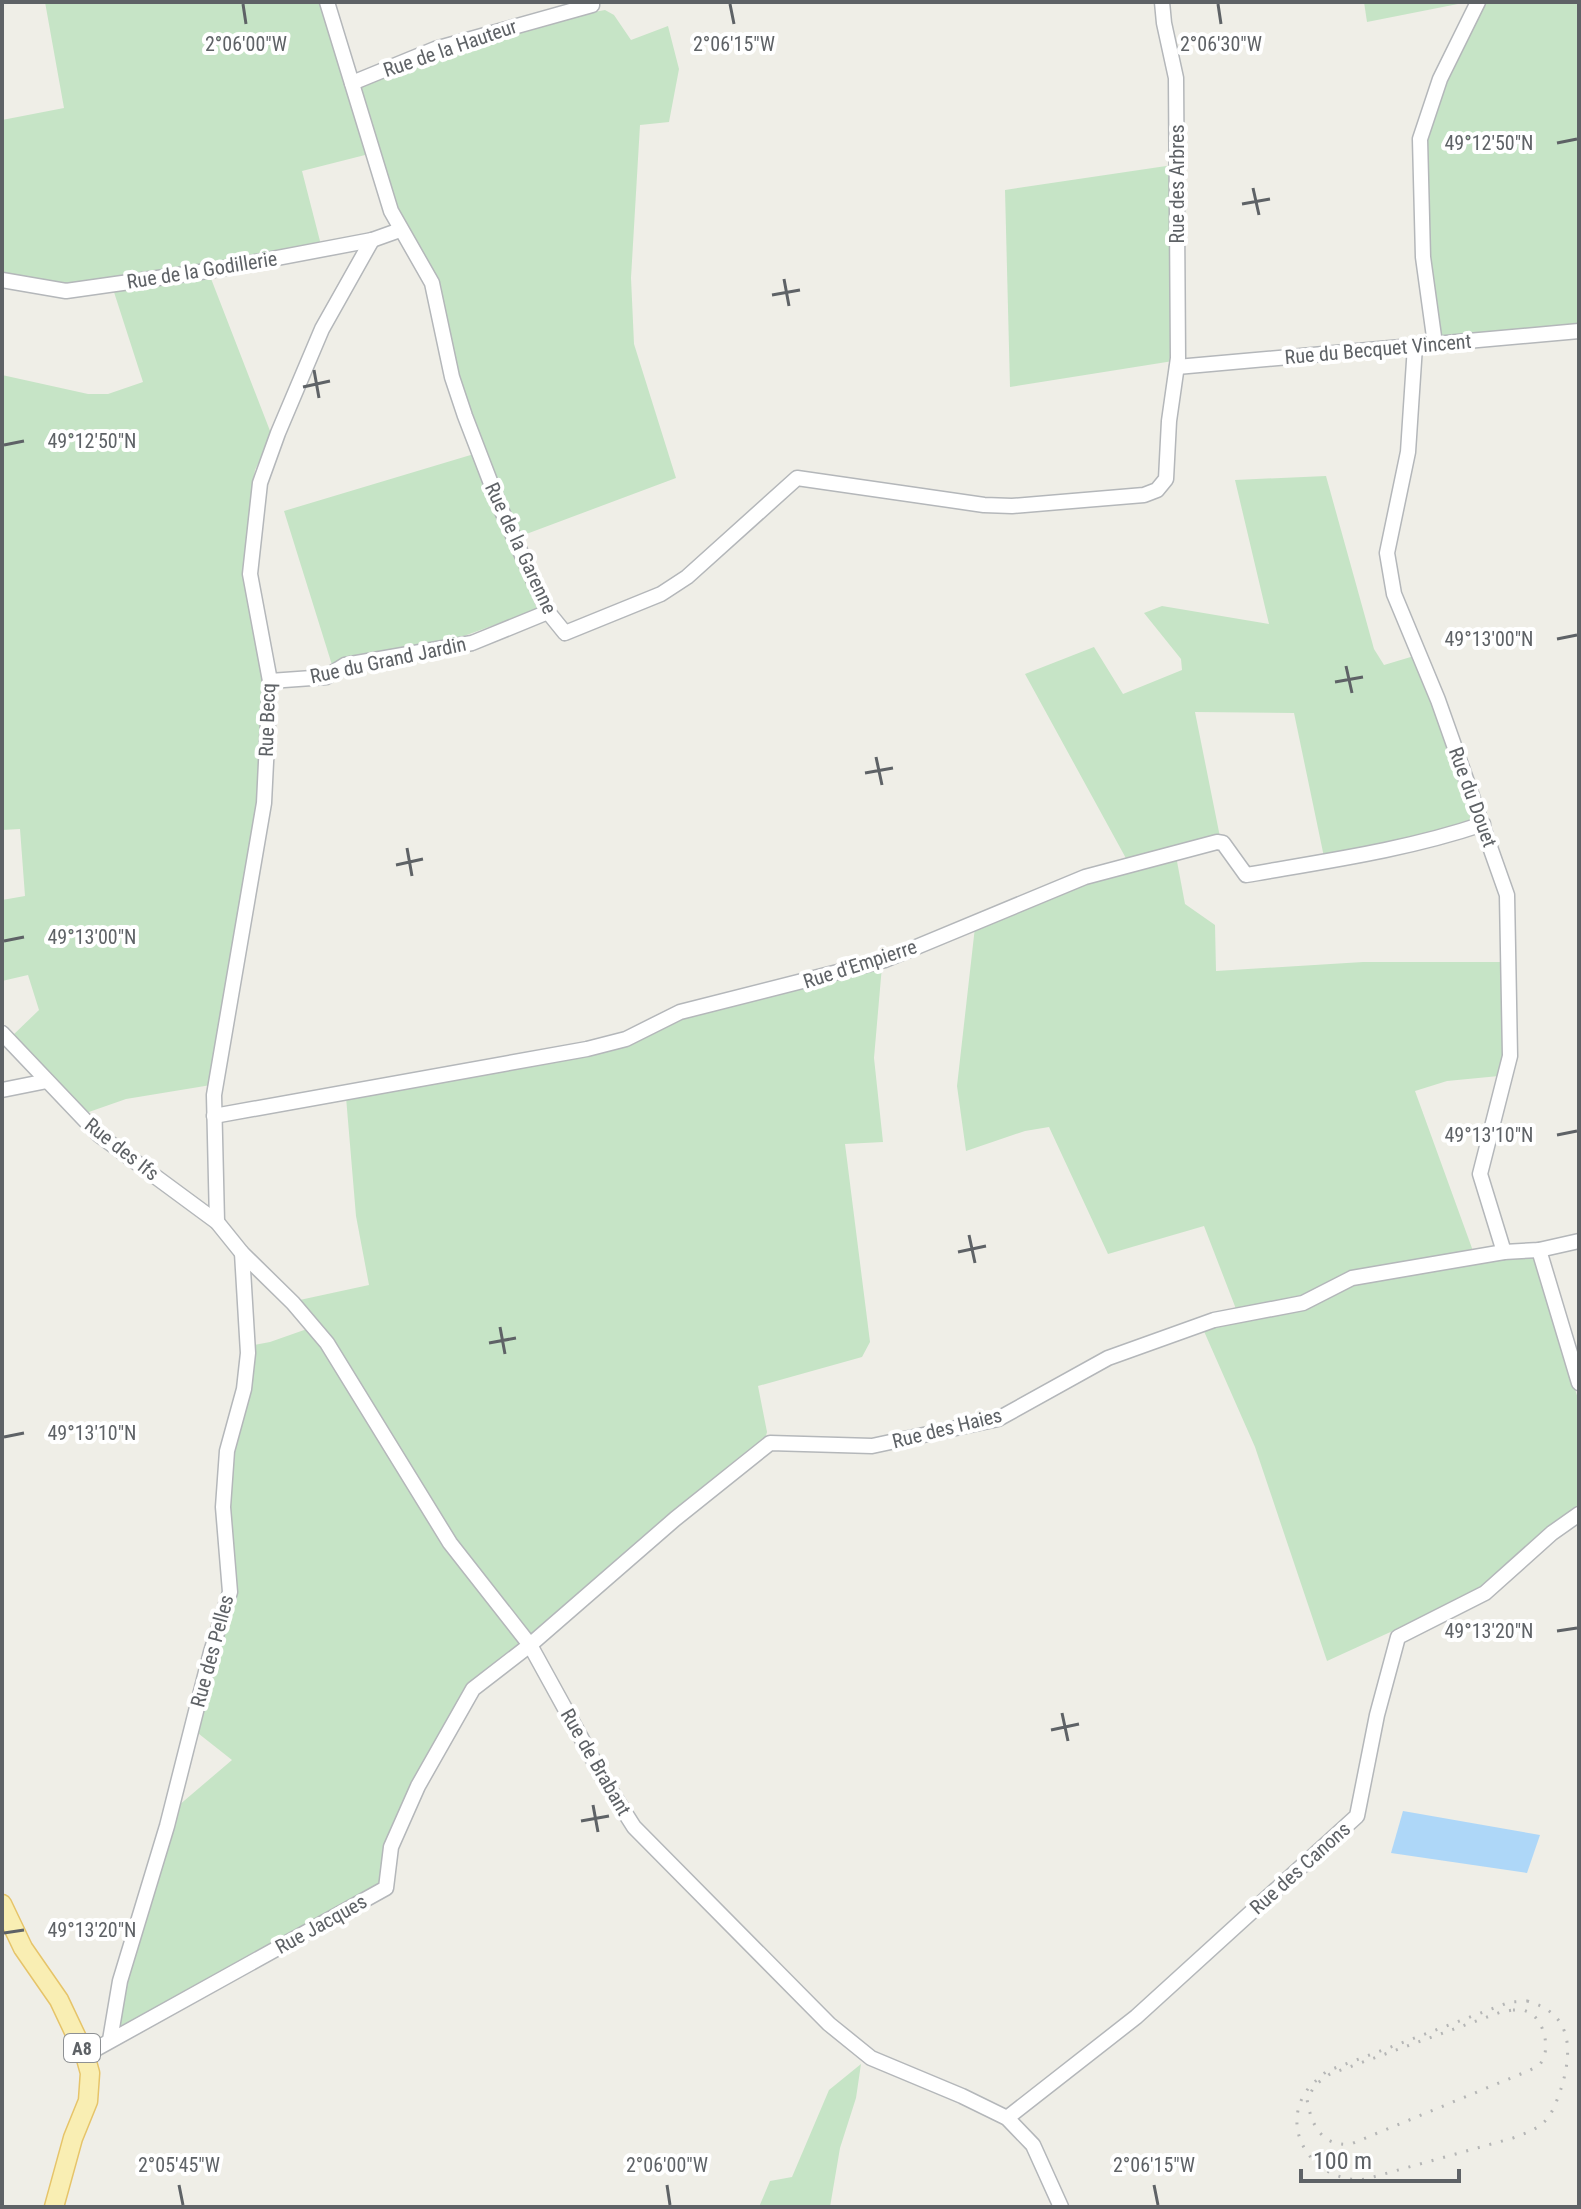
<svg xmlns="http://www.w3.org/2000/svg" width="1581" height="2209" font-family="'Roboto Condensed',sans-serif">
<style>
.green{fill:#c6e4c6}
.water{fill:#aed7f8}
.lines{fill:none;stroke-linecap:round;stroke-linejoin:round}
.minor-casing{stroke:#b4b7ba;stroke-width:17}
.major-casing{stroke:#e6c469;stroke-width:21}
.minor{stroke:#fff;stroke-width:14}
.major{stroke:#f9eeb3;stroke-width:18}
.rail{stroke:#b5b6b6;stroke-width:3;stroke-dasharray:2 10;stroke-linecap:butt}
.ticks{fill:none;stroke:#5e6266;stroke-width:3}
.labels{text-anchor:middle;dominant-baseline:central;stroke-width:8;stroke-linejoin:round;paint-order:stroke}
.shield{fill:#fff;stroke:#8e9194;stroke-width:2}
.shield-label{font-size:18px;font-weight:bold;fill:#5e6266}
.street-label{font-size:20px;fill:#5e6266;stroke:#fff}
.ticks-label{font-size:20px;text-anchor:middle;fill:#5e6266;stroke:#fff;stroke-width:8;stroke-linejoin:round;paint-order:stroke}
</style>
<rect width="100%" height="100%" fill="#efeee7"/>
<!-- green -->
<g class="green">
<path d="M45 2H322L369 154 302 171 321 245 206 268 68 286 2 275V120L64 108Z"/>
<path d="M1364 2H1468L1367 22Z"/>
<path d="M1483 2H1579V326L1441 339 1428 272 1426 145 1432 114Z"/>
<path d="M605 10 614 15 631 40 668 26 679 69 669 122 640 125 631 278 634 344 676 478 521 536 455 376 441 286 398 216 356 87C436 53 519 24 605 10Z"/>
<path d="M1173 165V361L1010 387 1005 190Z"/>
<path d="M210 276 272 436 255 470 244 572 263 685 262 753 256 822 211 1085 126 1099 86 1113 11 1037 39 1010 28 975 2 981V900L25 896 20 829 2 830V375L88 394H108L143 382 113 289Z"/>
<path d="M474 454 538 609 453 640 374 652 332 665 284 511Z"/>
<path d="M1326 476 1374 649 1384 665 1414 656 1437 710 1475 821 1412 839 1324 857 1294 713 1195 712 1220 837 1128 862 1025 674 1094 647 1123 694 1182 670 1181 659 1144 613 1162 606 1269 624 1235 480Z"/>
<path d="M1176 856 1185 904 1215 925 1216 971 1363 962H1503V1059L1499 1076 1447 1081 1415 1091 1473 1251 1301 1298 1236 1309 1204 1226 1108 1254 1049 1127 1025 1131 966 1151 957 1086 975 927 1123 870Z"/>
<path d="M882 966 874 1058 883 1142 845 1144 870 1342 862 1357 758 1386 767 1432 764 1443 531 1636 466 1557 295 1301 369 1285 356 1216 346 1097 636 1042 678 1018Z"/>
<path d="M1499 1256 1534 1258 1539 1270 1579 1402V1507L1478 1592 1327 1661 1255 1447 1203 1329 1346 1285Z"/>
<path d="M307 1329 336 1368 522 1644 469 1687 434 1743 386 1841 380 1886 116 2031 120 2001 178 1806 232 1760 194 1730 232 1596 227 1512 231 1461 249 1346 270 1342Z"/>
<path d="M861 2064 856 2098 840 2148 830 2207H759L770 2181 792 2177 829 2090Z"/>
</g>
<!-- water -->
<path class="water" d="M1403 1811 1540 1835 1527 1873 1391 1853Z"/>
<g class="lines">
<defs>
<g id="minor">
<path d="M327 2 391 211 432 283 452 377 465 416 500 507 548 612 565 633 661 594 687 577 797 478 984 505 1012 506 1144 495 1157 490 1166 479 1169 421 1178 358 1176 78 1164 23 1162 2"/>
<path d="M352 83 435 49 592 5 591 2"/>
<path d="M2 280 66 291 214 270 372 240 400 230"/>
<path d="M1435 344 1423 257 1420 139 1440 79 1478 2"/>
<path d="M1415 346 1408 452 1387 553 1394 594 1438 700 1507 895 1510 1056 1480 1174 1504 1252"/>
<path d="M1177 367 1579 331"/>
<path d="M270 681 326 677 345 665 472 643 548 612"/>
<path d="M2 1033 99 1135 217 1222 242 1253 293 1303 327 1343 450 1543 530 1645 606 1783 634 1827 829 2024 871 2058 962 2096 1007 2118 1033 2145 1061 2207"/>
<path d="M2 1090 47 1081"/>
<path d="M214 1116 587 1049 626 1039 680 1012 885 960 1085 877 1217 842 1223 843 1246 875C1326 861 1406 850 1483 824"/>
<path d="M217 1222 214 1095 264 803 270 681 250 574 260 483 278 433 322 329 372 240"/>
<path d="M1539 1250 1579 1383"/>
<path d="M110 2040 120 1981 167 1826 211 1652 230 1592 223 1507 227 1451 244 1389 248 1353 242 1253"/>
<path d="M85 2055 386 1888 391 1847 418 1786 473 1689 530 1645 675 1519 770 1443 872 1446 998 1419 1108 1358 1214 1320 1303 1303 1352 1278 1504 1252 1539 1250 1579 1241"/>
<path d="M1007 2118 1136 2017 1357 1816 1377 1715 1398 1637 1485 1593 1552 1533 1579 1514"/>
</g>
<path id="major" d="M2 1904 23 1948 59 2000 85 2055 90 2073 88 2101 73 2138 54 2207"/>
</defs>
<!-- minor casing -->
<use href="#minor" class="minor-casing"/>
<!-- major casing -->
<use href="#major" class="major-casing"/>
<!-- minor -->
<use href="#minor" class="minor"/>
<!-- major -->
<use href="#major" class="major"/>
<!-- rail -->
<g class="rail">
<path d="M1527 2001C1571 2013 1573 2047 1562 2086 1558 2097 1554 2111 1546 2120 1537 2130 1525 2133 1513 2138L1366 2179C1320 2185 1279 2136 1305 2093 1311 2084 1319 2078 1327 2071L1510 2002Z"/>
<path d="M1513 2010C1517 2010 1522 2009 1526 2011 1544 2017 1552 2050 1540 2064 1537 2067 1532 2069 1528 2071L1351 2144C1322 2147 1311 2125 1307 2099L1315 2085 1330 2074 1501 2012Z"/>
</g>
</g>
<!-- ticks -->
<path class="ticks" d="M243 4 246 24M730 4 734 24M1218 4 1221 24M1557 143 1577 139M1253 188 1259 215M1242 204 1270 199M784 279 789 306M772 295 800 290M314 370 319 398M303 387 330 381M4 445 24 441M1557 639 1577 635M1346 666 1352 693M1335 682 1363 677M876 757 882 785M865 773 893 768M407 848 412 876M396 865 423 859M4 941 24 937M1557 1135 1577 1131M969 1235 975 1263M958 1252 986 1246M500 1327 505 1354M489 1343 516 1338M4 1437 24 1433M1557 1631 1577 1628M1062 1713 1068 1741M1051 1730 1079 1724M593 1805 598 1832M581 1821 609 1816M4 1933 24 1930M179 2185 183 2205M667 2185 670 2205M1154 2185 1158 2205"/>
<g class="labels">
<!-- shield labels -->
<rect class="shield" x="64" y="2034" width="36" height="28" rx="6"/>
<g class="shield-label">
<text x="82" y="2048">A8</text>
</g>
<!-- street labels -->
<g class="street-label">
<text transform="translate(450 48) rotate(-19)">Rue de la Hauteur</text>
<text transform="translate(1177 184) rotate(-90)">Rue des Arbres</text>
<text transform="translate(202 270) rotate(-9)">Rue de la Godillerie</text>
<text transform="translate(1378 349) rotate(-5)">Rue du Becquet Vincent</text>
<text transform="translate(521 548) rotate(65)">Rue de la Garenne</text>
<text transform="translate(388 660) rotate(-12)">Rue du Grand Jardin</text>
<text transform="translate(267 720) rotate(-88)">Rue Becq</text>
<text transform="translate(1473 797) rotate(70)">Rue du Douet</text>
<text transform="translate(860 964) rotate(-18)">Rue d'Empierre</text>
<text transform="translate(122 1149) rotate(38)">Rue des Ifs</text>
<text transform="translate(947 1428) rotate(-14)">Rue des Haies</text>
<text transform="translate(212 1651) rotate(-75)">Rue des Pelles</text>
<text transform="translate(596 1762) rotate(60)">Rue de Brabant</text>
<text transform="translate(1300 1868) rotate(-42)">Rue des Canons</text>
<text transform="translate(321 1924) rotate(-29)">Rue Jacques</text>
</g>
</g>
<g class="ticks-label">
<text x="246" y="51">2°06'00"W</text>
<text x="734" y="51">2°06'15"W</text>
<text x="1221" y="51">2°06'30"W</text>
<text x="1489" y="150">49°12'50"N</text>
<text x="92" y="448">49°12'50"N</text>
<text x="1489" y="646">49°13'00"N</text>
<text x="92" y="944">49°13'00"N</text>
<text x="1489" y="1142">49°13'10"N</text>
<text x="92" y="1440">49°13'10"N</text>
<text x="1489" y="1638">49°13'20"N</text>
<text x="92" y="1937">49°13'20"N</text>
<text x="179" y="2172">2°05'45"W</text>
<text x="667" y="2172">2°06'00"W</text>
<text x="1154" y="2172">2°06'15"W</text>
</g>
<!-- border -->
<rect width="1581" height="2209" fill="none" stroke="#5e6266" stroke-width="8"/>
<!-- scale -->
<path d="M1301 2169v12h158v-12" fill="none" stroke="#5e6266" stroke-width="4"/>
<text x="1313" y="2169" font-size="24" fill="#5e6266" stroke="#ffffff" stroke-width="6" paint-order="stroke">100 m</text>
</svg>
